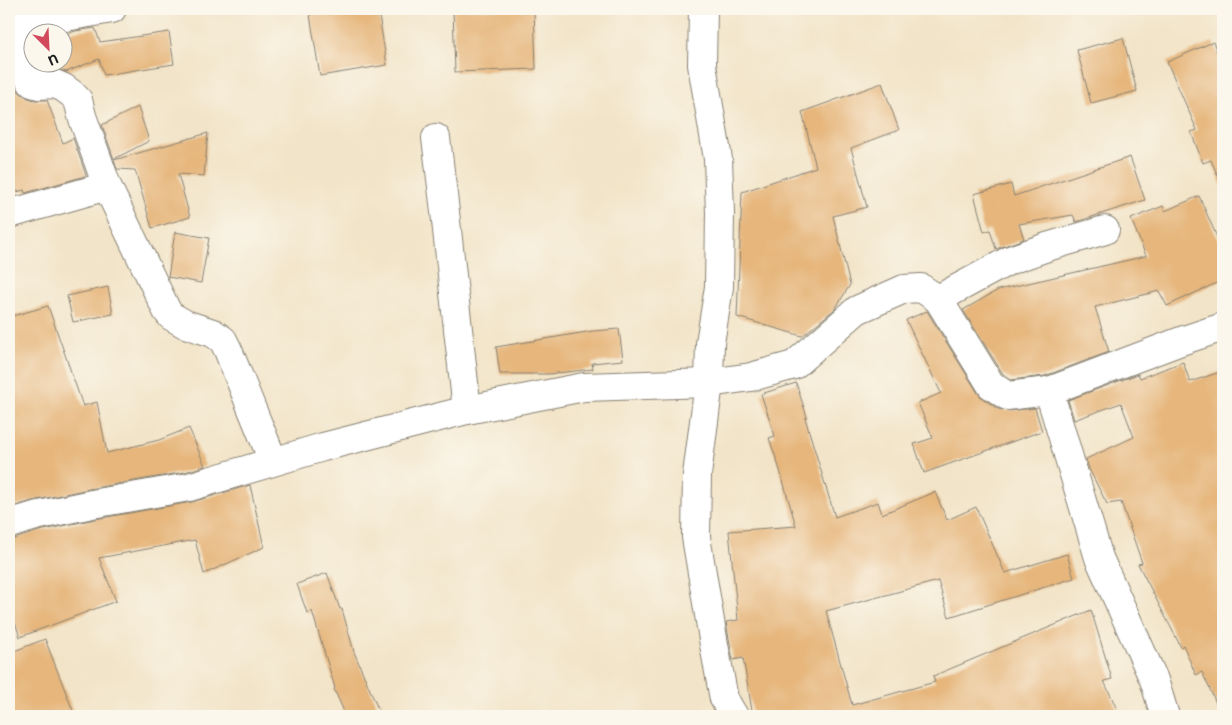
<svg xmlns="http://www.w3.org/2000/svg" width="1232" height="725" font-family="Mali,sans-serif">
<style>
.building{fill:#e6b67c}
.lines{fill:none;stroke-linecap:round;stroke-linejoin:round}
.street-casing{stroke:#878072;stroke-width:30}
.street{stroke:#fff;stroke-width:28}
</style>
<rect width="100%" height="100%" fill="#fbf7ec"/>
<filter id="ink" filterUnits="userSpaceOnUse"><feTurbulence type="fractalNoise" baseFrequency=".02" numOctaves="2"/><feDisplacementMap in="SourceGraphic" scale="10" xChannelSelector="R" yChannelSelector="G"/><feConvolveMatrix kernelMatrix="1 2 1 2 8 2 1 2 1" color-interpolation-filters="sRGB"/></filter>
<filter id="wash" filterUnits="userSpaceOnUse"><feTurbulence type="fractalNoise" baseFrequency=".0096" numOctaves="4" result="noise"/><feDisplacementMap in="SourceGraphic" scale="20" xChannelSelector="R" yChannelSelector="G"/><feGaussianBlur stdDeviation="1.12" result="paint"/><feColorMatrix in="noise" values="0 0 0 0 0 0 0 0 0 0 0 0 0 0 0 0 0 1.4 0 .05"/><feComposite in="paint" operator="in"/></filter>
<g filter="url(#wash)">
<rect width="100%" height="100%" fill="#f2e4c8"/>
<g id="blocks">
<!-- building -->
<g class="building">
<path d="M309 9H378L387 65 320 76Z"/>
<path d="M453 9H534L536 69 455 72Z"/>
<path d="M95 28 100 42 169 32 174 64 104 75 99 59 66 72 54 68 42 69 41 62H62V33H64L65 35 75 31Z"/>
<path d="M1123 38 1137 91 1091 103 1077 50Z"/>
<path d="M1213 42 1223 66V188L1211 160 1203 163 1191 132 1197 130 1167 62Z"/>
<path d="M9 48 11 73 14 84 18 91 28 98 35 100H47L63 143 73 138 86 175 82 177 25 193 24 190 9 194Z"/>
<path d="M882 83 899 130 851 148 867 207 833 216 850 285 835 309 802 336 737 317 742 192 816 167 802 112Z"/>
<path d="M138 107 149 141 114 159 102 125Z"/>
<path d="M208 133 204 176 178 174 190 217 152 228 135 170 117 169 114 160Z"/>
<path d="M1130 157 1145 200 1076 222 1073 215 1019 224 1024 239 996 249 990 230 984 232 974 194 1011 184 1014 196Z"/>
<path d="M1199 196 1223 251V280L1167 306 1159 291 1095 307 1109 352 1045 376 1011 380 1003 374 963 310 998 290 1146 256 1131 219 1163 206 1165 211Z"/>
<path d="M175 232 209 238 201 283 168 277Z"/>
<path d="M108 287 113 314 73 322 67 296Z"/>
<path d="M48 306 83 406 97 402 107 453 159 440 189 428 205 466 185 472 89 489 32 501 9 508V317Z"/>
<path d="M927 311 978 393 982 398 998 409 1008 411 1035 408 1042 431 924 473 914 444 933 438 918 403 941 393 906 320Z"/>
<path d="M619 329 623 360 592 363 593 369 549 374H500L496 347 593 331Z"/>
<path d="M1183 362 1190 382 1223 371V716H1222L1202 672 1196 675 1183 645 1181 647 1138 564 1142 563 1121 502 1107 504 1089 469 1086 459 1134 437 1121 403 1074 420 1068 400 1138 374 1140 378Z"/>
<path d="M796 383 807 417 805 418 835 517 878 502 882 514 935 492 947 520 976 507 1005 573 1067 554 1074 578 949 617 938 581 826 611 852 705 935 682 933 676 1091 610 1112 679 1104 681 1120 716H753L743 658 733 660 726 622 738 620 729 531 796 526 779 467 769 438 775 436 761 394Z"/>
<path d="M250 485 264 547 204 574 195 540 99 558 116 601 20 637 9 605V539H14L39 531 95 519 192 502Z"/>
<path d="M327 573 340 609H342L354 652 381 716H346L334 689 335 688 312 611 307 613 297 584Z"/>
<path d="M45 639 75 716H9V653Z"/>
</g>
</g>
</g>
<g filter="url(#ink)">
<use href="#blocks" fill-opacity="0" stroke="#878072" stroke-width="1"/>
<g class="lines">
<defs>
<g id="street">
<path d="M20 9C21 12 23 16 24 20 28 40 19 66 32 83L39 85 55 84 64 88 72 94 78 100 82 116 107 186 167 311 171 316 185 324 213 333 223 340 228 350 273 461"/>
<path d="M703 9 702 65 718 159 720 213 719 287 710 343 709 383 697 475 696 537 713 639 724 699 734 716"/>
<path d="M24 21 54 19 112 9"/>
<path d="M436 138 444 203 467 410"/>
<path d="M9 214 107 186"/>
<path d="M938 299 1010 260 1047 247 1105 230"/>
<path d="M1049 391 1099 558 1154 680 1165 716"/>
<path d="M9 524 35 516 92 504 189 487 323 447 467 410 584 387 709 383 751 377 794 365 857 310 904 289 921 288 938 299 991 385 1007 396 1049 391 1181 341 1223 327"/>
</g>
</defs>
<!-- street casing -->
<use href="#street" class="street-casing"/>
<!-- street -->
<use href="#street" class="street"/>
</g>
</g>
<!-- margin -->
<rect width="1232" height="725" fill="none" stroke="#fbf7ec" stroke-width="30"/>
<!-- north arrow -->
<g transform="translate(48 48) rotate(156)"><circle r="24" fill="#fbf7ec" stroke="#a29f99"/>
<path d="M0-4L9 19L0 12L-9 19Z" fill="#d1495b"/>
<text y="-8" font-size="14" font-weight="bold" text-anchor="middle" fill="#1c1c1c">U</text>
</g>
</svg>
